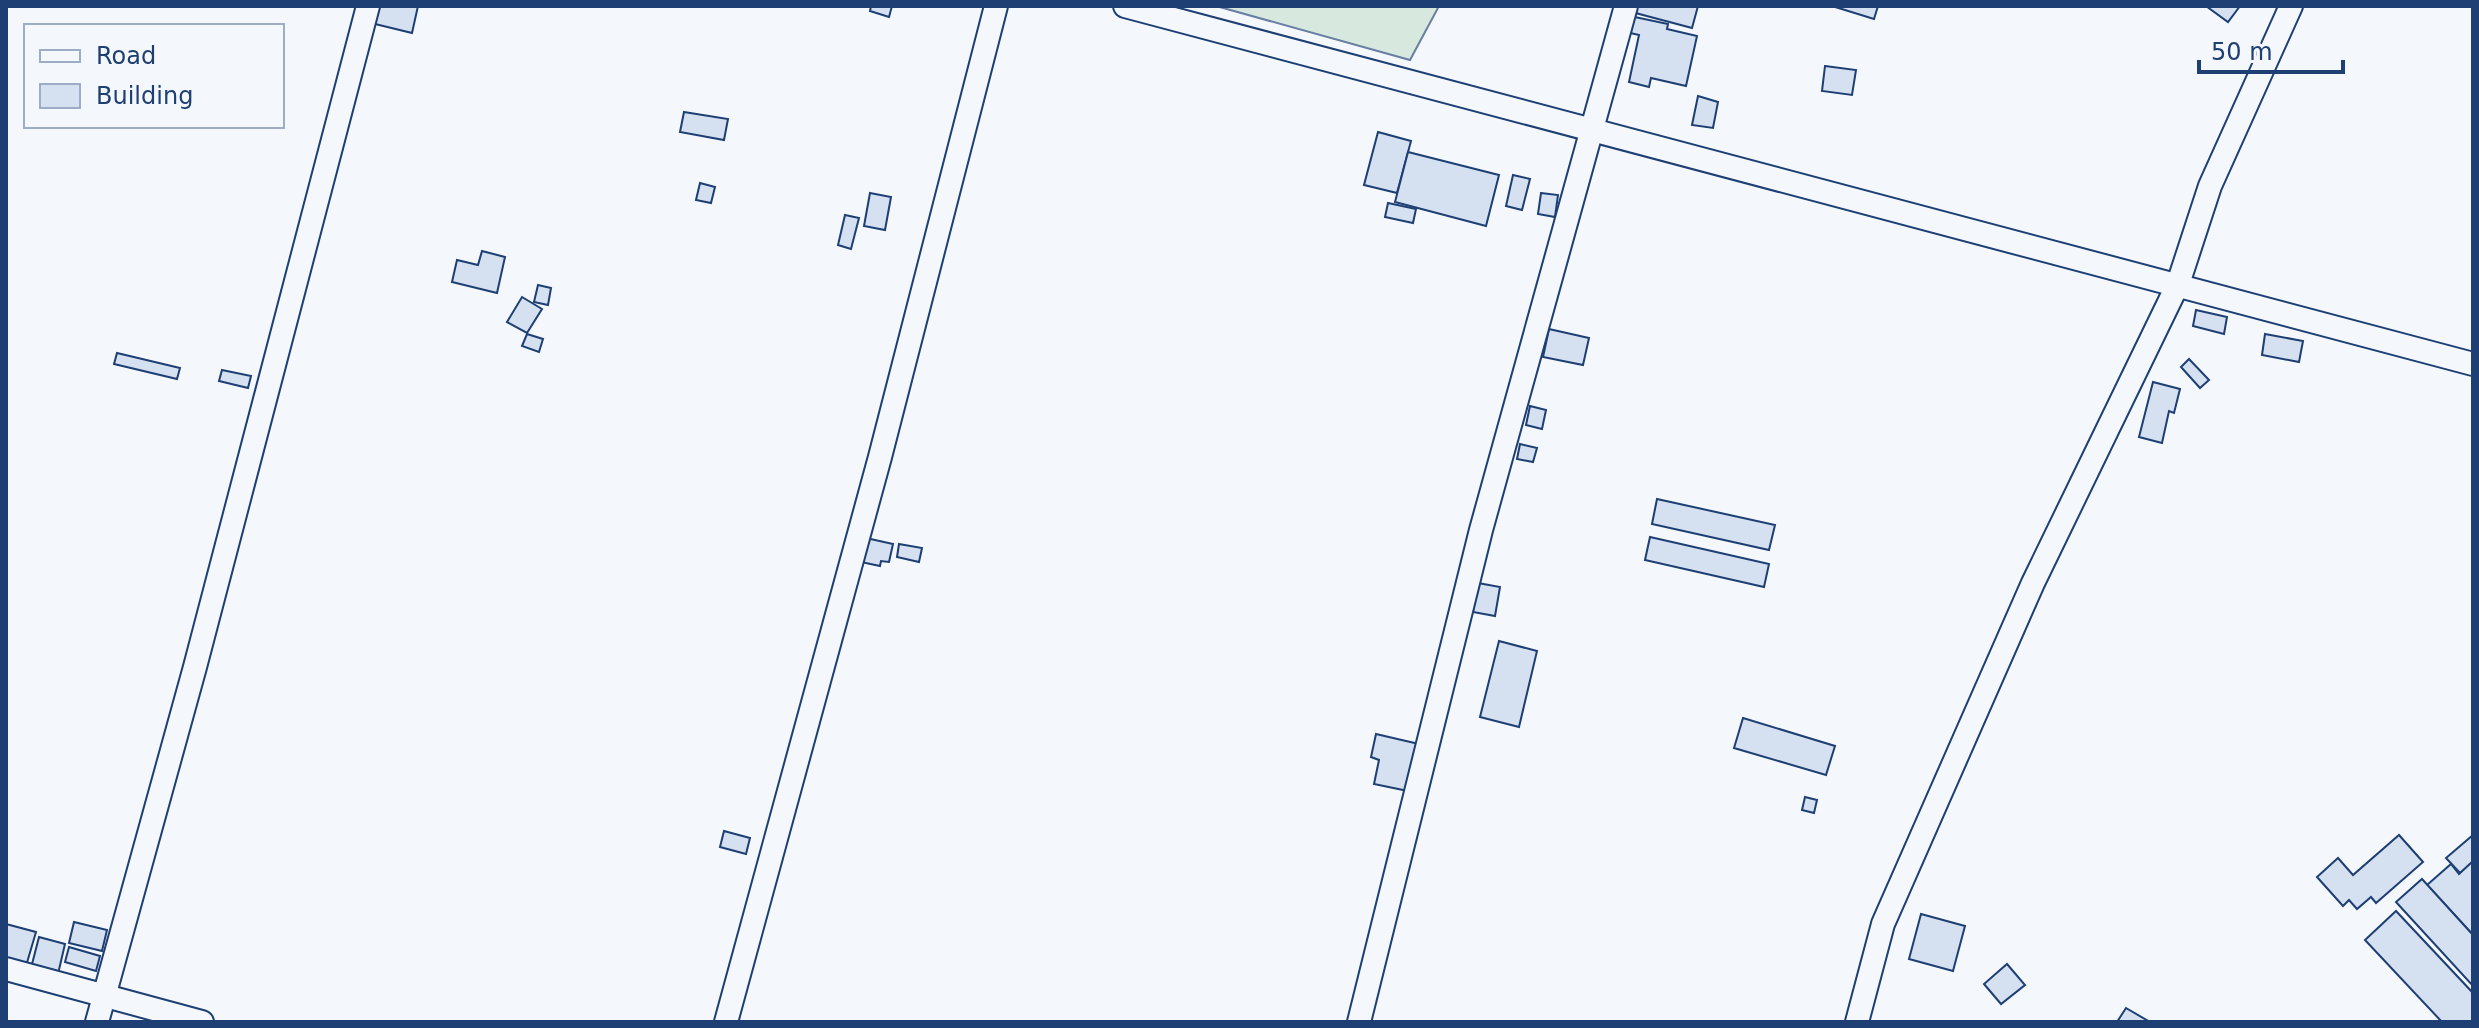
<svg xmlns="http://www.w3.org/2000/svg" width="2479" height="1028" font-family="'DejaVu Sans',sans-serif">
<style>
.green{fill:#d7e8df;stroke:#687fa3;stroke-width:2}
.building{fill:#d5e0f0;stroke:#1d3f73;stroke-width:2}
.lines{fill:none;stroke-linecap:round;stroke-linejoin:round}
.minor-casing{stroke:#1d3f73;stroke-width:26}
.minor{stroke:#f4f7fb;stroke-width:22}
</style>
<rect width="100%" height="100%" fill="#f4f7fb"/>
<!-- green -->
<path class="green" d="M1216 6H1439L1410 60Z"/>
<!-- building -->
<g class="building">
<path d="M375 6H418L412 33 371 23Z"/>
<path d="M871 6H892L889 17 870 11Z"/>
<path d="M1630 6H1698L1692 28 1628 11Z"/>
<path d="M1832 6H1878L1874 19Z"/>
<path d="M2206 6H2240L2228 22Z"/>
<path d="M1630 16 1668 24 1667 29 1697 36 1686 86 1651 78 1649 87 1629 82 1639 35 1626 32Z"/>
<path d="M1825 66 1856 70 1852 95 1822 91Z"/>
<path d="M1698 96 1718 102 1713 128 1692 125Z"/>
<path d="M684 112 728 119 724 140 680 132Z"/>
<path d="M1378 132 1411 141 1397 193 1364 185Z"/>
<path d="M1408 152 1499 175 1486 226 1395 202Z"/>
<path d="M1513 175 1530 179 1522 210 1506 206Z"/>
<path d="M700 183 715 187 711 203 696 200Z"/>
<path d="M870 193 891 197 885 230 864 226Z"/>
<path d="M1541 193 1558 195 1555 217 1538 214Z"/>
<path d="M1388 203 1416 209 1413 223 1385 217Z"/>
<path d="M845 215 859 218 851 249 838 245Z"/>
<path d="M482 251 505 257 497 293 452 282 457 260 478 265Z"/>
<path d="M538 285 551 288 548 305 534 302Z"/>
<path d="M522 297 542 309 527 333 507 322Z"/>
<path d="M2196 310 2227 317 2224 334 2193 326Z"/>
<path d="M1549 329 1589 338 1583 365 1543 357Z"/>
<path d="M527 334 543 339 539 352 522 346Z"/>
<path d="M2265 334 2303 341 2299 362 2262 355Z"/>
<path d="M117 353 180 368 177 379 114 364Z"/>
<path d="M2189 359 2209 380 2200 388 2181 367Z"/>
<path d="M222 370 251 376 248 388 219 381Z"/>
<path d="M2153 382 2180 389 2174 413 2169 411 2162 443 2139 437Z"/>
<path d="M1530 406 1546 410 1542 429 1526 425Z"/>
<path d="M1520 444 1537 448 1533 462 1517 459Z"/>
<path d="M1657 499 1775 525 1769 550 1652 524Z"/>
<path d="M1650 537 1769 564 1764 587 1645 560Z"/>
<path d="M866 538 893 544 889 562 881 561 880 566 861 562Z"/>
<path d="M899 544 922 548 919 562 897 557Z"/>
<path d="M1478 583 1500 587 1495 616 1473 612Z"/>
<path d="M1499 641 1537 651 1519 727 1480 717Z"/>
<path d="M1743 718 1835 746 1826 775 1734 748Z"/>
<path d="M1376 734 1419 744 1408 791 1374 784 1379 760 1371 757Z"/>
<path d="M1805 797 1817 800 1814 813 1802 810Z"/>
<path d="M724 831 750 838 746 854 720 847Z"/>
<path d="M2399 835 2423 862 2376 903 2371 897 2357 909 2349 900 2343 906 2317 877 2338 858 2353 875Z"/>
<path d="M2473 835V863L2460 873 2446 858Z"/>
<path d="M2472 862 2473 863V935L2427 885 2451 864 2459 874Z"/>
<path d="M2422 879 2473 935V986L2396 902Z"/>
<path d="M2396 911 2473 993V1022H2442L2365 940Z"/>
<path d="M1921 914 1965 926 1953 971 1909 959Z"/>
<path d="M74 922 107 930 102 951 69 943Z"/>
<path d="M6 924 36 932 26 966 6 961Z"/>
<path d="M39 937 65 944 58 974 31 968Z"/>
<path d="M69 947 100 956 96 971 65 962Z"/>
<path d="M2007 964 2025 985 2001 1004 1984 984Z"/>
<path d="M2126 1008 2150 1022H2117Z"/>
</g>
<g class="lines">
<defs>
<g id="minor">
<path d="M1125 6 2473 364"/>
<path d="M6 969 202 1022"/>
<path d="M97 1022 195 667 368 6"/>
<path d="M726 1022 880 457 996 6"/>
<path d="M1359 1022 1481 530 1626 6"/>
<path d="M1857 1022 1883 924 2033 583 2178 284 2210 186 2291 6"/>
</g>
</defs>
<!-- minor casing -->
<use href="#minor" class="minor-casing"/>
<!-- minor -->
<use href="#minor" class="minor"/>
</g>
<!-- border -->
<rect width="2479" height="1028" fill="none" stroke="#1d3f73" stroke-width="16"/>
<!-- legend -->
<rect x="24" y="24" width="260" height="104" fill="#f4f7fb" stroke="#9eadc5" stroke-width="2"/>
<rect x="40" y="50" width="40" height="12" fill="#f4f7fb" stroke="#9eadc5" stroke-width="2"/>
<text x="96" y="64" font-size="24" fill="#1d3f73">Road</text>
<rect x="40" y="84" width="40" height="24" fill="#d5e0f0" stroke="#9eadc5" stroke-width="2"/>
<text x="96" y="104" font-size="24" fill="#1d3f73">Building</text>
<!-- scale -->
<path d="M2199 60v12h144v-12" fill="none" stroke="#1d3f73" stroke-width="4"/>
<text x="2211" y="60" font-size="24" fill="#1d3f73" stroke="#f4f7fb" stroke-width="6" paint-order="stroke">50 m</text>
</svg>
